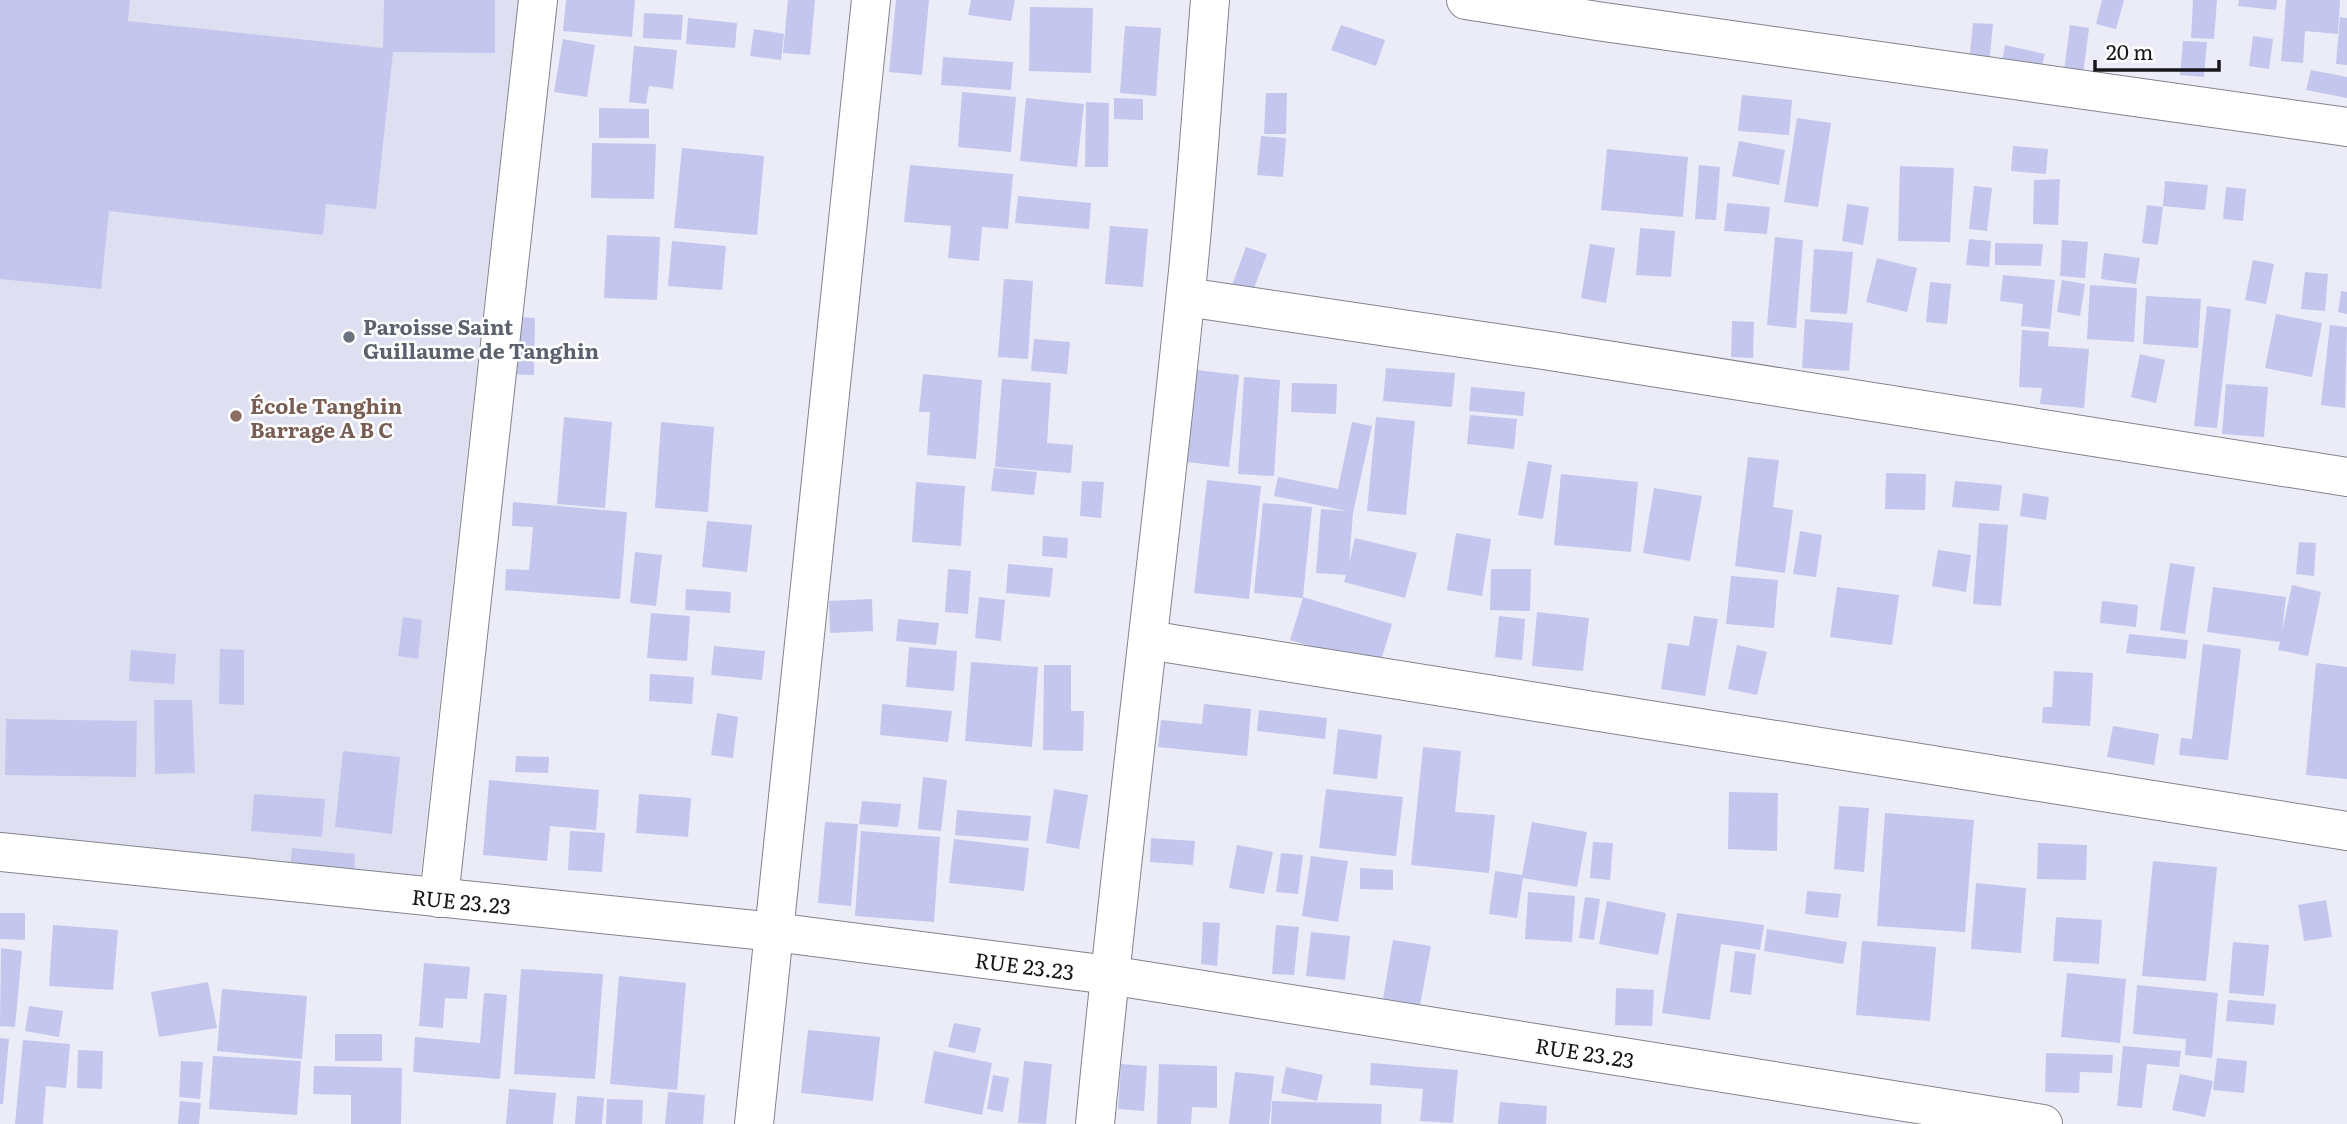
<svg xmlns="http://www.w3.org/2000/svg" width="2347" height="1124" font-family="Literata,serif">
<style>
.built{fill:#dee0f1}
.building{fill:#c4c6ee}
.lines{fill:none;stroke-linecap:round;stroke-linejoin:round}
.minor-casing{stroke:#82838c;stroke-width:40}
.minor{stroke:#fff;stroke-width:38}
.worship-dot{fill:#6b7280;stroke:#fff;stroke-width:2.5}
.education-dot{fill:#8d6e63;stroke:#fff;stroke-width:2.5}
.labels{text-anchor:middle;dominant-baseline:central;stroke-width:5;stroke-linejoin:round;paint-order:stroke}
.worship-label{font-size:21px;font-weight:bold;fill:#5b616d;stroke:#fff;text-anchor:start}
.education-label{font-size:21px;font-weight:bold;fill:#785e54;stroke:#fff;text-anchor:start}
.street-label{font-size:21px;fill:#17171b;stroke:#fff}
</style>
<rect width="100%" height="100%" fill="#ebecf7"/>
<!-- built -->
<path class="built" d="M0 0H518L420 878 0 833Z"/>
<!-- building -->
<g class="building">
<path d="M0 0H130L128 21 383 48 384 0H495V53L393 52 376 209 326 204 323 235 109 211 101 289 0 279Z"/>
<path d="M566 0H635L632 37 563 31Z"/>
<path d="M788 0H815L810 55 783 53Z"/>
<path d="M896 0H929L922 75 889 72Z"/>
<path d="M971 0H1015L1011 21 968 15Z"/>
<path d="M2102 0H2124L2116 29 2096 24Z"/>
<path d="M2193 0H2217L2214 39 2191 38Z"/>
<path d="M2239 0H2277L2276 10 2238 6Z"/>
<path d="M2286 0H2340L2338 34 2305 31 2303 63 2281 61Z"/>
<path d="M1030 7 1093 8 1091 73 1029 71Z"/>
<path d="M644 13 683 15 681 40 643 38Z"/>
<path d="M2340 17 2347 18V65L2336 64Z"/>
<path d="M688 18 737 23 735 48 686 44Z"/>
<path d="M1973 23 1993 24 1988 76 1968 74Z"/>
<path d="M1341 25 1385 40 1376 66 1331 50Z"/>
<path d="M2070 25 2089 28 2083 74 2064 71Z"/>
<path d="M1125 26 1161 28 1156 96 1120 93Z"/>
<path d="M754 29 784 34 781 60 750 56Z"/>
<path d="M2253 36 2273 39 2269 69 2249 66Z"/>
<path d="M563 39 595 45 587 97 554 92Z"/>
<path d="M2183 41 2207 42 2204 77 2180 75Z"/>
<path d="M2005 45 2045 54 2039 76 2001 67Z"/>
<path d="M634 46 677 50 673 89 649 86 646 104 629 102Z"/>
<path d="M943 57 1013 62 1011 90 941 85Z"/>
<path d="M2311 70 2347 77V98L2306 90Z"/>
<path d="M962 92 1016 97 1011 152 958 147Z"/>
<path d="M1266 93H1287L1286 134H1264Z"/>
<path d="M1742 95 1792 100 1789 135 1738 131Z"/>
<path d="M1026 98 1084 104 1077 167 1020 161Z"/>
<path d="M1114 98 1143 99V120L1114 119Z"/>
<path d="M1086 102 1109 103 1108 167H1085Z"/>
<path d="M599 108 649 109V138H599Z"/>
<path d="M1797 118 1831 123 1818 207 1784 202Z"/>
<path d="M1261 136 1286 138 1283 177 1257 175Z"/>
<path d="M1739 141 1785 150 1779 185 1732 176Z"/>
<path d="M592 143 656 144 654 199 591 198Z"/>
<path d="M2013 146 2048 149 2046 174 2011 171Z"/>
<path d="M682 148 764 156 757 235 674 228Z"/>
<path d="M1607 149 1688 157 1683 217 1601 210Z"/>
<path d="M910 165 1013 174 1008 229 982 227 979 261 948 258 951 226 904 222Z"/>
<path d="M1699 165 1720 167 1716 220 1695 219Z"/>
<path d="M1900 166 1954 168 1950 242 1898 241Z"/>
<path d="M2060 179 2058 225 2033 224 2034 180Z"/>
<path d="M2165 181 2208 185 2205 210 2163 206Z"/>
<path d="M1974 186 1992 188 1987 231 1969 229Z"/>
<path d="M2226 187 2246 189 2243 221 2223 219Z"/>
<path d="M1018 196 1091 203 1089 229 1015 223Z"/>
<path d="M1727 203 1770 207 1767 234 1724 231Z"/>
<path d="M1847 204 1869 207 1863 245 1842 241Z"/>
<path d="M2147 205 2163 207 2158 245 2142 243Z"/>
<path d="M1110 226 1148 229 1143 287 1105 284Z"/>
<path d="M1640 228 1675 231 1671 277 1636 275Z"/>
<path d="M607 235 660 237 657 300 604 298Z"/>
<path d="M1775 237 1803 240 1796 328 1767 325Z"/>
<path d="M1969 239 1991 241 1989 267 1966 265Z"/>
<path d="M2062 240 2088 242 2085 278 2060 276Z"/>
<path d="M672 241 726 246 722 290 668 286Z"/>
<path d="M1995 243 2043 244 2041 266 1995 265Z"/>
<path d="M1590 244 1615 248 1606 303 1581 298Z"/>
<path d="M1246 247 1267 254 1251 296 1231 288Z"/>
<path d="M1814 249 1853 252 1847 314 1810 312Z"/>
<path d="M2104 253 2140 258 2136 284 2101 279Z"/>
<path d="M1877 258 1917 268 1907 312 1866 302Z"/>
<path d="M2253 260 2274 264 2266 304 2245 300Z"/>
<path d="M2305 272 2328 274 2325 311 2301 309Z"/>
<path d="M2003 275 2055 280 2050 329 2021 326 2023 304 2000 301Z"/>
<path d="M1004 279 1033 281 1028 359 998 357Z"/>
<path d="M2062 280 2085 284 2080 316 2057 312Z"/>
<path d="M1930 282 1951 284 1947 324 1926 322Z"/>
<path d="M2090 285 2137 288 2134 342 2087 339Z"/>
<path d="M2341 291 2347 292V314L2338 312Z"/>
<path d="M2146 296 2201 299 2198 348 2143 344Z"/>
<path d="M2207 306 2231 309 2217 428 2194 426Z"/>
<path d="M2276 314 2322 323 2312 377 2265 368Z"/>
<path d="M505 316 535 318 534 375 503 374Z"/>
<path d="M1805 319 1853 323 1849 371 1802 368Z"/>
<path d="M1732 321 1754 322 1753 358 1731 357Z"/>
<path d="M2330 325 2347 327 2345 408 2321 405Z"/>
<path d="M2022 330 2049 332 2048 346 2089 349 2084 408 2040 404 2042 388 2019 387Z"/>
<path d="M1034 339 1070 342 1067 374 1031 371Z"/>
<path d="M2140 354 2165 360 2156 403 2131 397Z"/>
<path d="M1386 368 1455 373 1452 407 1383 401Z"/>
<path d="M1197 370 1239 375 1229 467 1187 462Z"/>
<path d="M923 374 982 380 976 459 927 455 930 412H919Z"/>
<path d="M1244 377 1280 380 1274 476 1238 474Z"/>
<path d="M1002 379 1051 383 1047 443 1073 445 1071 473 995 467Z"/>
<path d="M1292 383 1337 384 1336 414 1291 412Z"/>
<path d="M2226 384 2268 387 2264 437 2222 434Z"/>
<path d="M1471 387 1525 392 1523 416 1469 411Z"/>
<path d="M1470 415 1517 419 1514 449 1467 444Z"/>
<path d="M564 417 612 422 605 508 557 504Z"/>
<path d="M1376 417 1415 421 1406 515 1367 511Z"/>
<path d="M661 422 714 427 708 512 655 508Z"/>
<path d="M1352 422 1372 426 1353 513 1349 563 1355 538 1417 553 1405 598 1344 582 1346 575 1316 573 1321 509 1347 511 1274 496 1278 477 1338 489Z"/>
<path d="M1748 457 1779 460 1773 507 1793 510 1785 573 1735 566Z"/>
<path d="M1528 461 1552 465 1543 519 1518 515Z"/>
<path d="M994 468 1037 472 1034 495 991 491Z"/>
<path d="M1886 473 1926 474 1925 510 1885 509Z"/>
<path d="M1561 474 1638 482 1631 552 1554 545Z"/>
<path d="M1207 480 1261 486 1249 599 1194 593Z"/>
<path d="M1082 481 1104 482 1101 518 1080 516Z"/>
<path d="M1955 481 2002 485 1999 511 1952 507Z"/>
<path d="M916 482 965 486 961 546 912 542Z"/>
<path d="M1654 488 1702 496 1690 561 1643 553Z"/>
<path d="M2023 493 2049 497 2046 520 2020 516Z"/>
<path d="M513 502 627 512 620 599 505 590 506 569 529 570 533 527 512 526Z"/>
<path d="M1263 503 1312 507 1303 597 1392 624 1379 667 1290 640 1303 598 1254 593Z"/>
<path d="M707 521 752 525 747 572 702 567Z"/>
<path d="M1979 523 2008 525 2001 606 1973 604Z"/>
<path d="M1800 531 1822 535 1816 577 1793 574Z"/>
<path d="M1456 533 1491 539 1482 596 1447 590Z"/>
<path d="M1043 536 1068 538 1067 558 1042 556Z"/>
<path d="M2299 542 2316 543 2314 576 2296 574Z"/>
<path d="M1938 550 1971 555 1966 592 1932 586Z"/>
<path d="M635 552 662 555 656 606 630 603Z"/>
<path d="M2170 563 2195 567 2185 634 2160 630Z"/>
<path d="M1008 564 1053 568 1050 597 1006 593Z"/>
<path d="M948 569 971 571 968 614 945 612Z"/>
<path d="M1491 569H1531L1530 611 1490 610Z"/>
<path d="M1731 576 1778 580 1774 628 1726 624Z"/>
<path d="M2292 585 2321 592 2308 656 2278 650 2280 642 2207 632 2213 587 2286 597 2282 631Z"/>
<path d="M1837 587 1899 595 1892 645 1830 637Z"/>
<path d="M686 589 731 592 730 613 685 610Z"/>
<path d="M979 597 1005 600 1001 641 975 638Z"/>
<path d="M872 599 873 631 830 633 829 601Z"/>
<path d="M2102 601 2138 605 2136 627 2100 623Z"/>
<path d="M1537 612 1589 618 1583 671 1532 666Z"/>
<path d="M651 613 690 616 687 661 647 658Z"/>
<path d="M1499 616 1525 619 1522 660 1495 657Z"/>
<path d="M1694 616 1718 619 1705 696 1661 689 1668 643 1689 646Z"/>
<path d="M403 617 422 620 418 659 398 656Z"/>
<path d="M898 619 939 623 936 645 896 641Z"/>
<path d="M2129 634 2188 640 2186 659 2126 653Z"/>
<path d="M2203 644 2241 649 2228 760 2179 755 2181 738 2192 739Z"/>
<path d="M1737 645 1767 652 1757 695 1728 689Z"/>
<path d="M714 646 765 651 762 680 711 675Z"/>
<path d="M909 647 957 651 954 691 906 687Z"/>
<path d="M220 649 244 650V705L219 704Z"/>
<path d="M131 650 176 654 174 684 129 681Z"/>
<path d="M971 662 1038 667 1032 747 965 741Z"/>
<path d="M2316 663 2347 667V779L2306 775Z"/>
<path d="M1044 665H1071V711H1084L1083 751 1043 750Z"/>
<path d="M2054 671 2093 673 2090 726 2042 723 2043 707H2052Z"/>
<path d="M650 674 694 677 692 704 649 701Z"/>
<path d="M154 700H192L195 773 155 774Z"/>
<path d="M882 704 952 711 948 742 880 735Z"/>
<path d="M1204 704 1251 709 1247 756 1158 747 1161 720 1202 724Z"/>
<path d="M1259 710 1327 718 1325 739 1257 731Z"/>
<path d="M717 713 738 717 733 758 711 755Z"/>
<path d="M6 719 137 721 136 777 5 775Z"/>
<path d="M2113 726 2159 734 2154 765 2107 757Z"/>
<path d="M1338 729 1382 735 1377 779 1333 774Z"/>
<path d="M1423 747 1461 751 1455 812 1495 815 1489 873 1411 865Z"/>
<path d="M343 751 400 757 392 834 335 827Z"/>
<path d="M516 756 549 757 548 773 515 772Z"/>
<path d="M923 777 947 780 941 831 918 829Z"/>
<path d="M489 780 599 790 596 830 550 826 547 861 483 855Z"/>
<path d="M1054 789 1088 795 1079 849 1046 843Z"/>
<path d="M1326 789 1403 797 1396 856 1319 848Z"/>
<path d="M1729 792 1778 793 1777 851 1728 849Z"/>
<path d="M254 794 325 799 322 837 251 831Z"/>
<path d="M639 794 691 798 688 837 636 833Z"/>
<path d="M862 801 901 804 898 827 859 824Z"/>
<path d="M1839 806 1869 808 1864 872 1834 869Z"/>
<path d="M957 810 1031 816 1028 841 955 835Z"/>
<path d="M1885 813 1974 820 1965 932 1877 926Z"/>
<path d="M825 822 858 824 851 906 818 903Z"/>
<path d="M1532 822 1587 832 1577 887 1523 878 1517 918 1489 914 1495 871 1522 875Z"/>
<path d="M570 831 605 833 602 872 568 870Z"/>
<path d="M861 831 940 837 934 922 855 916Z"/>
<path d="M1151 838 1195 841 1193 865 1150 862Z"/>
<path d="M954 839 1029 848 1024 891 949 883Z"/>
<path d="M1593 842 1613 843 1610 880 1590 878Z"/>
<path d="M2038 843 2087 845 2086 880 2037 879Z"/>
<path d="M1237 845 1273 852 1264 894 1229 888Z"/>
<path d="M292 848 355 854 354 877 290 873Z"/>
<path d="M1281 853 1303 855 1298 894 1276 892Z"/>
<path d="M1311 856 1348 861 1338 922 1302 916Z"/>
<path d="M2153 861 2217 867 2206 981 2142 976Z"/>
<path d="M1360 868 1393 870V890L1360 889Z"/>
<path d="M1976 883 2026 888 2021 953 1971 949Z"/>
<path d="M1807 891 1841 894 1838 918 1805 914Z"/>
<path d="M1528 892 1575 896 1572 942 1525 939Z"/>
<path d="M1585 897 1600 899 1594 940 1579 938Z"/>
<path d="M2326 900 2332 937 2304 941 2298 905Z"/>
<path d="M1607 901 1666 913 1658 955 1599 944Z"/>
<path d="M0 913H25V940L0 939Z"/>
<path d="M1677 913 1764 925 1760 950 1721 944 1710 1020 1662 1013Z"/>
<path d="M2056 917 2102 920 2099 964 2053 961Z"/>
<path d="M1203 922 1220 923 1217 966 1201 964Z"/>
<path d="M53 925 118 930 113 990 49 986Z"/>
<path d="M1276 925 1299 927 1294 975 1272 974Z"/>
<path d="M1767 929 1847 942 1843 964 1764 951Z"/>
<path d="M1311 932 1350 936 1345 980 1306 976Z"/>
<path d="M1393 940 1431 946 1420 1005 1383 999Z"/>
<path d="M1862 941 1936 947 1930 1021 1856 1015Z"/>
<path d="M2233 942 2269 945 2264 996 2229 993Z"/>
<path d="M1 948 22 951 15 1027 0 1026Z"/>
<path d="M1735 951 1756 954 1751 995 1730 992Z"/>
<path d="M424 963 470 967 467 999 445 998 443 1028 419 1026Z"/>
<path d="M521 969 603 974 595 1079 514 1074Z"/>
<path d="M2067 973 2126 979 2120 1043 2061 1037Z"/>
<path d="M619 976 686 983 677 1090 610 1084Z"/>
<path d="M208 982 217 1028 159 1037 151 992Z"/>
<path d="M2137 985 2218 993 2212 1058 2185 1055 2186 1039 2133 1034Z"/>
<path d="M1616 988 1654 990 1652 1026 1615 1025Z"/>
<path d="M222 989 307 996 302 1059 217 1051Z"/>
<path d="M484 993 507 995 500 1079 413 1072 415 1037 480 1043Z"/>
<path d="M2228 1000 2276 1004 2274 1025 2226 1021Z"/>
<path d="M29 1006 63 1011 59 1037 25 1031Z"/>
<path d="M954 1023 981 1028 975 1053 948 1047Z"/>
<path d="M808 1030 880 1037 873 1101 801 1093Z"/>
<rect x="335" y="1034" width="47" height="27"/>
<path d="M0 1038 9 1039 3 1104H0Z"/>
<path d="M23 1040 70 1044 66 1088 46 1086 43 1124H15Z"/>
<path d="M2123 1046 2181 1051 2179 1067 2147 1064 2142 1108 2117 1106Z"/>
<path d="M78 1050 103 1051 102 1089 77 1088Z"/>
<path d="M934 1051 992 1063 982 1115 924 1103Z"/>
<path d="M2046 1053 2113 1055 2112 1073 2080 1072 2079 1093 2045 1092Z"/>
<path d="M213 1056 301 1061 297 1115 209 1109Z"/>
<path d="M2217 1058 2247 1061 2244 1093 2213 1090Z"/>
<path d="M181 1061 203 1062 200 1099 179 1097Z"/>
<path d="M1024 1061 1052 1064 1046 1124 1018 1123Z"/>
<path d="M1371 1063 1458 1070 1453 1123 1420 1121 1423 1089 1370 1085Z"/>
<path d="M1121 1064 1147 1066 1144 1111 1118 1109Z"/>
<path d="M1159 1064 1217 1066V1108L1192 1107 1191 1124H1157Z"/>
<path d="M314 1066 402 1068 401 1124H351V1095L313 1094Z"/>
<path d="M1286 1067 1323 1075 1317 1101 1281 1093Z"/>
<path d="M1235 1072 1274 1076 1269 1124H1229Z"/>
<path d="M2180 1074 2213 1081 2205 1117 2172 1110Z"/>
<path d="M993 1075 1009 1078 1003 1112 987 1109Z"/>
<path d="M509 1089 556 1093 553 1124H506Z"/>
<path d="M668 1092 705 1095 703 1124H665Z"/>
<path d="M577 1096 604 1098 602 1124H575Z"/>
<path d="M607 1099 643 1100 642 1124H606Z"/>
<path d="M180 1101 201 1103 199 1124H178Z"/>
<path d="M1272 1101 1382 1104 1381 1124H1271Z"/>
<path d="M1500 1102 1547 1106 1546 1124H1498Z"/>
</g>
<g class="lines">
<defs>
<g id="minor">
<path d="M1466 0 1597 21 2347 127"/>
<path d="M1186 297 1550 351 2347 477"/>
<path d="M1148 640 2347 831"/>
<path id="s1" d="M0 852 774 932 1109 975 2043 1124"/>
<path d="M439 898 538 0"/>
<path d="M754 1124 871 0"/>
<path d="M1095 1124C1121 849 1157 575 1185 300 1196 200 1202 100 1210 0"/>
</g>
</defs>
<!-- minor casing -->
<use href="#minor" class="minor-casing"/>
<!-- minor -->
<use href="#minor" class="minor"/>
</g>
<!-- markers -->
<circle class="worship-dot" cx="349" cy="337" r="7"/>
<circle class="education-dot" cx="236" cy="416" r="7"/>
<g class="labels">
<!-- worship labels -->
<g class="worship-label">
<text x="363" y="325">Paroisse Saint<tspan x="363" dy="24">Guillaume de Tanghin</tspan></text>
</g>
<!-- education labels -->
<g class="education-label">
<text x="250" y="404">École Tanghin<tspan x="250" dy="24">Barrage A B C</tspan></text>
</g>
<!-- street labels -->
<g class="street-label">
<text stroke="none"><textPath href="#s1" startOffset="464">RUE 23.23</textPath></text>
<text stroke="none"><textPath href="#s1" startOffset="1031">RUE 23.23</textPath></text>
<text stroke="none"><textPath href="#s1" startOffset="1598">RUE 23.23</textPath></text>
</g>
</g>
<!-- scale -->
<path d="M2095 60v10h124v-10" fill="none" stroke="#17171b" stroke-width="3.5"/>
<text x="2106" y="60" font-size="21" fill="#17171b" stroke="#ffffff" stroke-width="5" paint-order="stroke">20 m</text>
</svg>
